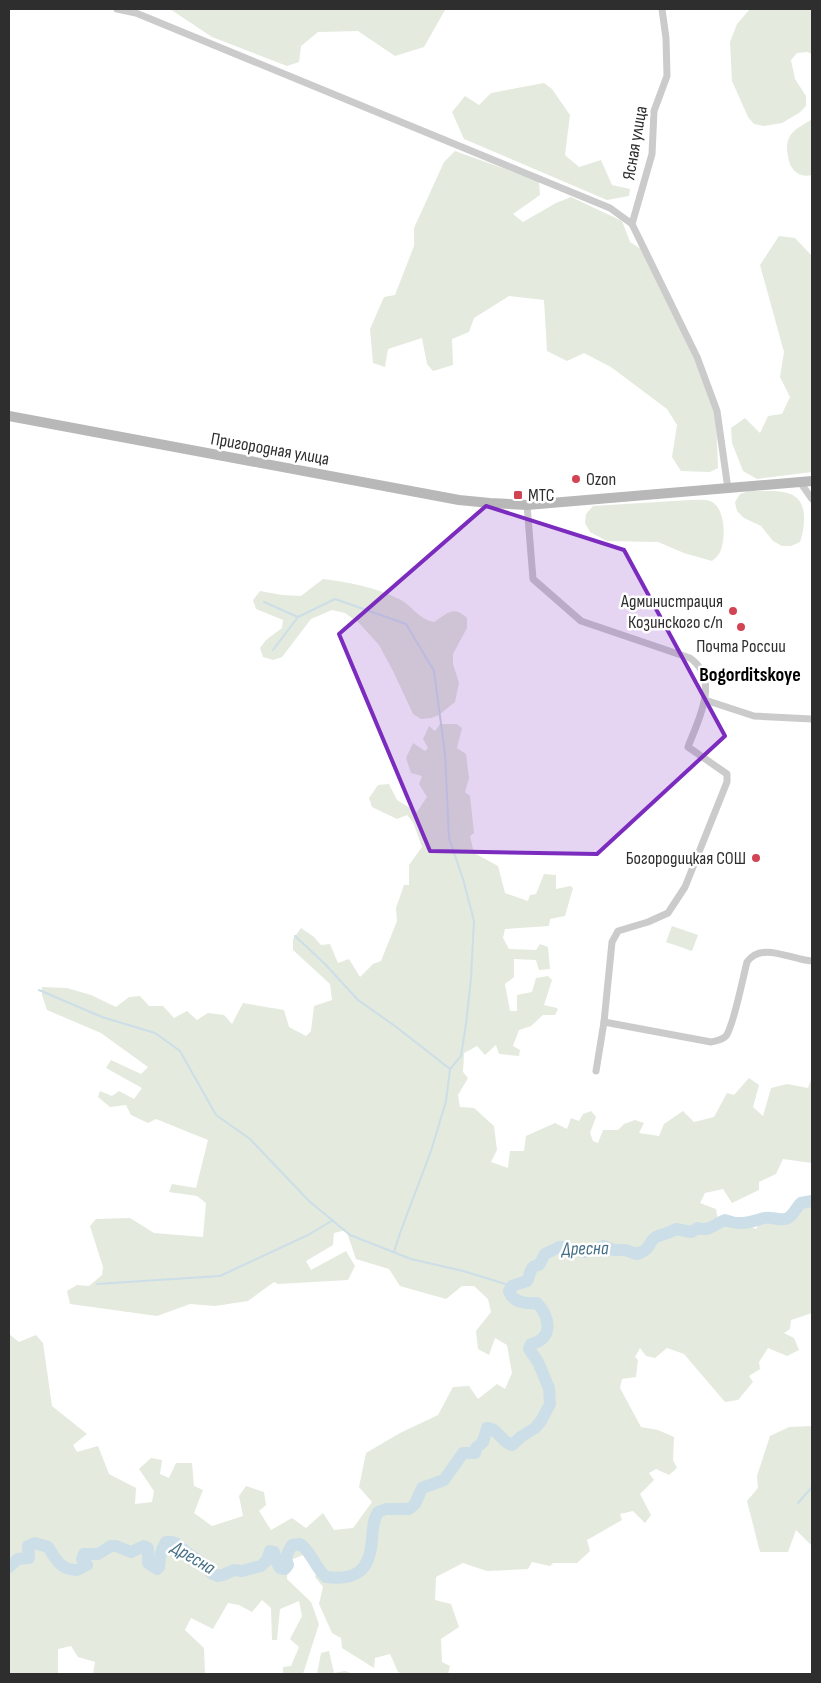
<svg xmlns="http://www.w3.org/2000/svg" width="821" height="1683" font-family="'Sofia Sans Condensed',sans-serif">
<style>
.green{fill:#e4eadd}
.lines{fill:none;stroke-linecap:round;stroke-linejoin:round}
.stream{stroke:#ccdee7;stroke-width:2}
.river{stroke:#ccdee7;stroke-width:12}
.street{stroke:#cbcbcb;stroke-width:7}
.secondary{stroke:#b8b8b8;stroke-width:10}
.marked{fill:#7b2cbf;fill-opacity:0.2;stroke:#7b2cbf;stroke-width:4;stroke-linejoin:round}
.poi-dot{fill:#d14454;stroke:#fff;stroke-width:2}
.labels{text-anchor:middle;dominant-baseline:central;stroke-width:5;stroke-linejoin:round;paint-order:stroke}
.street-label{font-size:18px;fill:#2e2e2e;stroke:#fff}
.poi-label{font-size:18px;fill:#2e2e2e;stroke:#fff;text-anchor:start}
.water-label{font-size:19px;font-style:italic;fill:#457087;stroke:#fff}
.quarter-label{font-size:20px;font-weight:bold;fill:#000;stroke:#fff}
</style>
<rect width="100%" height="100%" fill="#fff"/>
<!-- green -->
<g class="green">
<path d="M170 9H445V10L424 47 395 56 358 31 318 32 301 46 299 62 287 66 212 37Z"/>
<path d="M750 9H812V54L807 52 797 53 791 60 795 79 806 96V106L799 113 782 123 764 126 754 124 748 117 732 81 730 42 737 24Z"/>
<path d="M544 83 552 89 570 115 565 155 579 167 601 160 612 185 630 189 629 196 607 200 464 139 452 112 465 96 479 105 491 93Z"/>
<path d="M812 119V175C798 178 790 170 788 156 787 149 786 143 790 136 794 129 805 124 812 119Z"/>
<path d="M455 151 539 181 540 195 513 214 523 222 556 203 571 197 622 221 630 242 644 251 694 359 716 416 718 468 710 472 681 471 672 457 677 425 667 409 611 367 584 353 567 361 547 351 544 300 509 296 474 318 469 332 452 339 453 365 433 371 427 364 422 338 388 349 385 367 373 363 370 329 384 297 395 295 414 246V228L444 162Z"/>
<path d="M779 236 795 238 812 256V472L757 479 743 471 732 443 731 428 745 418 760 433 768 416 782 414 790 397 780 377 784 352 760 265Z"/>
<path d="M749 491C773 492 804 485 804 518 804 527 803 533 800 542L791 546H782L773 541 761 526 744 518 737 511 735 502 740 494Z"/>
<path d="M690 500C696 500 705 499 710 501 726 507 726 540 720 552 718 556 715 558 712 561L684 553 658 542 607 541 590 532 585 523 586 514 593 506Z"/>
<path d="M323 579C348 582 375 587 399 599 412 605 418 619 434 622 448 613 453 605 467 618V628L453 654V664L459 683 455 702 439 715 431 718 421 719 413 714 393 671 379 645 359 623 345 613 332 610 311 619 282 657 273 660 263 657 260 648 266 640 282 628 283 620 256 609 253 600 260 591 282 595 301 596Z"/>
<path d="M440 724H457L462 728 457 748 466 754 469 778 465 792 470 796 474 833 470 836 474 853 498 866 505 893 528 901 530 895 536 894 544 874 556 875V889L570 886 573 888 565 916 550 919 549 926 505 929 503 938 509 949 536 950 540 944 548 947 550 969 539 970 536 960 514 959V977L505 984 510 1011H517V995L532 992 536 978 548 976 552 980 544 1005 557 1008 558 1009 555 1015H543L531 1026 519 1030 513 1046 520 1050 519 1056 499 1054 496 1045 485 1055 477 1046 464 1053 463 1072 468 1078 458 1095 460 1107 474 1108 494 1126 497 1150 491 1162 508 1168 510 1151H524L526 1136 555 1123 567 1129 571 1118 579 1121 583 1114 591 1111 596 1117 590 1133 593 1141 598 1143 603 1130H618L624 1124 635 1120 644 1123 639 1133 659 1136 664 1124 683 1111 694 1122 714 1117 727 1093 734 1095 749 1078 759 1085 753 1107 763 1116 771 1088 787 1084 808 1088 812 1077V1163L783 1159 776 1174 759 1182V1190L732 1203 723 1189 705 1193 700 1203 716 1209 718 1220 736 1219 756 1229 761 1220 779 1225 800 1206 812 1203V1313L791 1320 790 1329 784 1333 794 1338 799 1350 787 1356 768 1348 759 1362 760 1369 749 1376 753 1382 738 1400 725 1402 684 1354 667 1348 655 1358 646 1356 640 1348 635 1357 638 1360 636 1377 622 1379 620 1388 641 1427 658 1430 674 1437 673 1460 677 1468 669 1475 656 1469 649 1473 654 1480 640 1494 651 1515 645 1523 633 1511 620 1514 622 1520 587 1540 590 1551 577 1563H553L550 1566 532 1562 528 1569 487 1571 463 1563 436 1577 435 1600 451 1604 459 1627 441 1639 442 1662 450 1666 448 1674H405L398 1672 390 1654 375 1658 374 1668 342 1648 341 1638 332 1633 319 1604 323 1587 315 1577 322 1564 306 1554 288 1561 287 1579 311 1602 319 1624 303 1674H283V1667L291 1666 299 1647 290 1639 302 1616 299 1601 280 1609 277 1640H272L271 1608 262 1600 252 1612 239 1605 228 1603 213 1629 191 1618 185 1630 204 1648 205 1674H93L95 1662 78 1657 71 1646 58 1649V1674H9V1334L19 1342 36 1335 43 1343 52 1406 87 1434 73 1445 77 1452 98 1446 109 1474 136 1488 135 1504 152 1502 154 1491 139 1469 151 1458 162 1460 160 1474 169 1478 176 1463H192L194 1486 203 1490 194 1513 212 1526 243 1516 239 1496 246 1486 264 1492 266 1505 259 1511 271 1530 292 1518 306 1528 323 1513 334 1530 353 1528 372 1502 359 1487 366 1453 400 1433 438 1415 453 1387 469 1386 478 1399 497 1384 505 1389 512 1373 507 1345 495 1338 489 1355 478 1349 476 1331 491 1312 488 1299 474 1286H462L446 1299 400 1286 389 1269 356 1259 346 1230 334 1233 333 1245 306 1261 311 1270 346 1251 355 1266 348 1280 278 1284 274 1282 248 1301 215 1306 190 1304 157 1316 70 1304 67 1291 77 1285 89 1286 102 1275 103 1267 90 1226 96 1219 130 1218 154 1233 203 1237 206 1203 197 1196 169 1192 172 1184 196 1188 208 1140 156 1119 148 1123 131 1115 126 1105 110 1107 98 1097 100 1091 112 1096 119 1091 134 1099 142 1088 106 1068 111 1060 141 1074 148 1067 101 1033 47 1010 42 995V987L67 988 91 995 116 1007 129 997 140 996 149 1006H163L174 1018 187 1011 197 1020 208 1013 224 1015 232 1024 243 1003 284 1010 289 1027 306 1036 311 1031 314 1006 332 1000 330 984 293 950V939L301 928 314 937 321 945 330 944 338 963 349 959 360 977 373 964 381 961 397 921 396 908 404 885H409V865L422 847 413 822 407 815 397 819 372 807 369 798 378 785 389 784 397 800 417 812 427 797 419 784 422 776 411 773 406 758 413 743 425 751 428 748 423 739 429 726 435 731Z"/>
<path d="M672 926 698 935 692 951 666 942Z"/>
<path d="M812 1426V1546L796 1530 788 1552H760L747 1501 758 1488 757 1476 770 1436 789 1427Z"/>
<path d="M329 1651 334 1673 345 1671 353 1674H317L321 1653Z"/>
</g>
<g class="lines">
<!-- stream -->
<g class="stream">
<path d="M264 602 298 617"/>
<path d="M273 650 298 617 335 599 406 624 434 671 445 754 449 838 463 879 474 921 471 978 466 1024 461 1056 450 1069"/>
<path d="M295 936 325 964 358 1000 395 1026 450 1069 446 1101 431 1151 400 1233 394 1252"/>
<path d="M39 990 102 1017 155 1033 180 1051 216 1115 250 1139 309 1201 350 1235 411 1259 463 1271 512 1286"/>
<path d="M97 1284 220 1276 308 1235 333 1220"/>
<path d="M798 1503 812 1487"/>
</g>
<!-- river -->
<path class="river" d="M9 1567 18 1559 29 1558 28 1546 35 1543 48 1547C56 1559 60 1570 77 1570L87 1565 82 1559 84 1554H98L111 1546H116L131 1552 144 1546 148 1548V1563L157 1569 159 1567C160 1556 160 1552 166 1542 178 1540 181 1549 190 1555 198 1561 206 1563 211 1573L217 1576 223 1575 234 1570 242 1571 261 1566 267 1560 270 1551 274 1552 276 1561 280 1568 285 1569 288 1565C284 1557 288 1552 292 1545L300 1544C312 1552 315 1568 326 1577 357 1581 370 1570 372 1539 373 1529 373 1520 378 1512L386 1509H409L415 1504 422 1488 444 1480 463 1453H475L476 1448 483 1442 487 1428C498 1428 501 1442 512 1445L522 1436 535 1428 541 1421 550 1404 549 1388 538 1362 529 1349 531 1344C554 1339 550 1317 537 1303 527 1304 513 1303 509 1291L512 1286 527 1281C531 1274 529 1266 539 1265L545 1254 559 1247H564L585 1252 604 1246 614 1250H625L637 1254C652 1249 647 1243 656 1237 662 1234 670 1233 676 1229L691 1232 698 1228C708 1232 715 1224 725 1220 741 1226 749 1222 764 1218 772 1216 780 1222 788 1218 794 1214 796 1208 801 1203L812 1201"/>
<!-- street -->
<g class="street">
<path d="M117 9 136 13 610 208 632 224 697 357 717 411 728 489"/>
<path d="M632 224 652 154 654 111 667 76 666 38 662 9"/>
<path d="M800 482 812 499"/>
<path d="M527 505 533 579 581 621 690 658C721 680 698 720 688 747L727 774V782L685 887 668 913 648 922 618 931 612 942 604 1022 596 1071"/>
<path d="M705 700 754 716 812 719"/>
<path d="M604 1022 711 1042C716 1041 722 1040 726 1036 734 1025 743 977 747 962 762 941 791 960 812 961"/>
</g>
<!-- secondary -->
<path class="secondary" d="M9 416 459 500 490 503 527 505 812 481"/>
</g>
<!-- marked area -->
<path class="marked" d="M486 506 624 550 725 736 597 854 430 851 339 634Z"/>
<!-- markers -->
<g class="poi-dot">
<circle cx="576" cy="479" r="5"/>
<rect x="513" y="490" width="10" height="10" rx="2.5"/>
<circle cx="733" cy="611" r="5"/>
<circle cx="741" cy="627" r="5"/>
<circle cx="756" cy="858" r="5"/>
</g>
<g class="labels">
<!-- street labels -->
<g class="street-label">
<text transform="translate(635 143) rotate(-80)">Ясная улица</text>
<text transform="translate(270 449) rotate(10)">Пригородная улица</text>
</g>
<!-- poi labels -->
<g class="poi-label">
<text x="586" y="479">Ozon</text>
<text x="528" y="495">МТС</text>
<text x="723" y="601" text-anchor="end">Администрация<tspan x="723" dy="21">Козинского с/п</tspan></text>
<text x="741" y="646" text-anchor="middle">Почта России</text>
<text x="746" y="858" text-anchor="end">Богородицкая СОШ</text>
</g>
<!-- water labels -->
<g class="water-label">
<text transform="translate(585 1249) rotate(-1)">Дресна</text>
<text transform="translate(193 1558) rotate(31)">Дресна</text>
</g>
<!-- quarter labels -->
<g class="quarter-label">
<text x="750" y="675">Bogorditskoye</text>
</g>
</g>
<!-- border -->
<rect width="821" height="1683" fill="none" stroke="#2e2e2e" stroke-width="20"/>
</svg>
